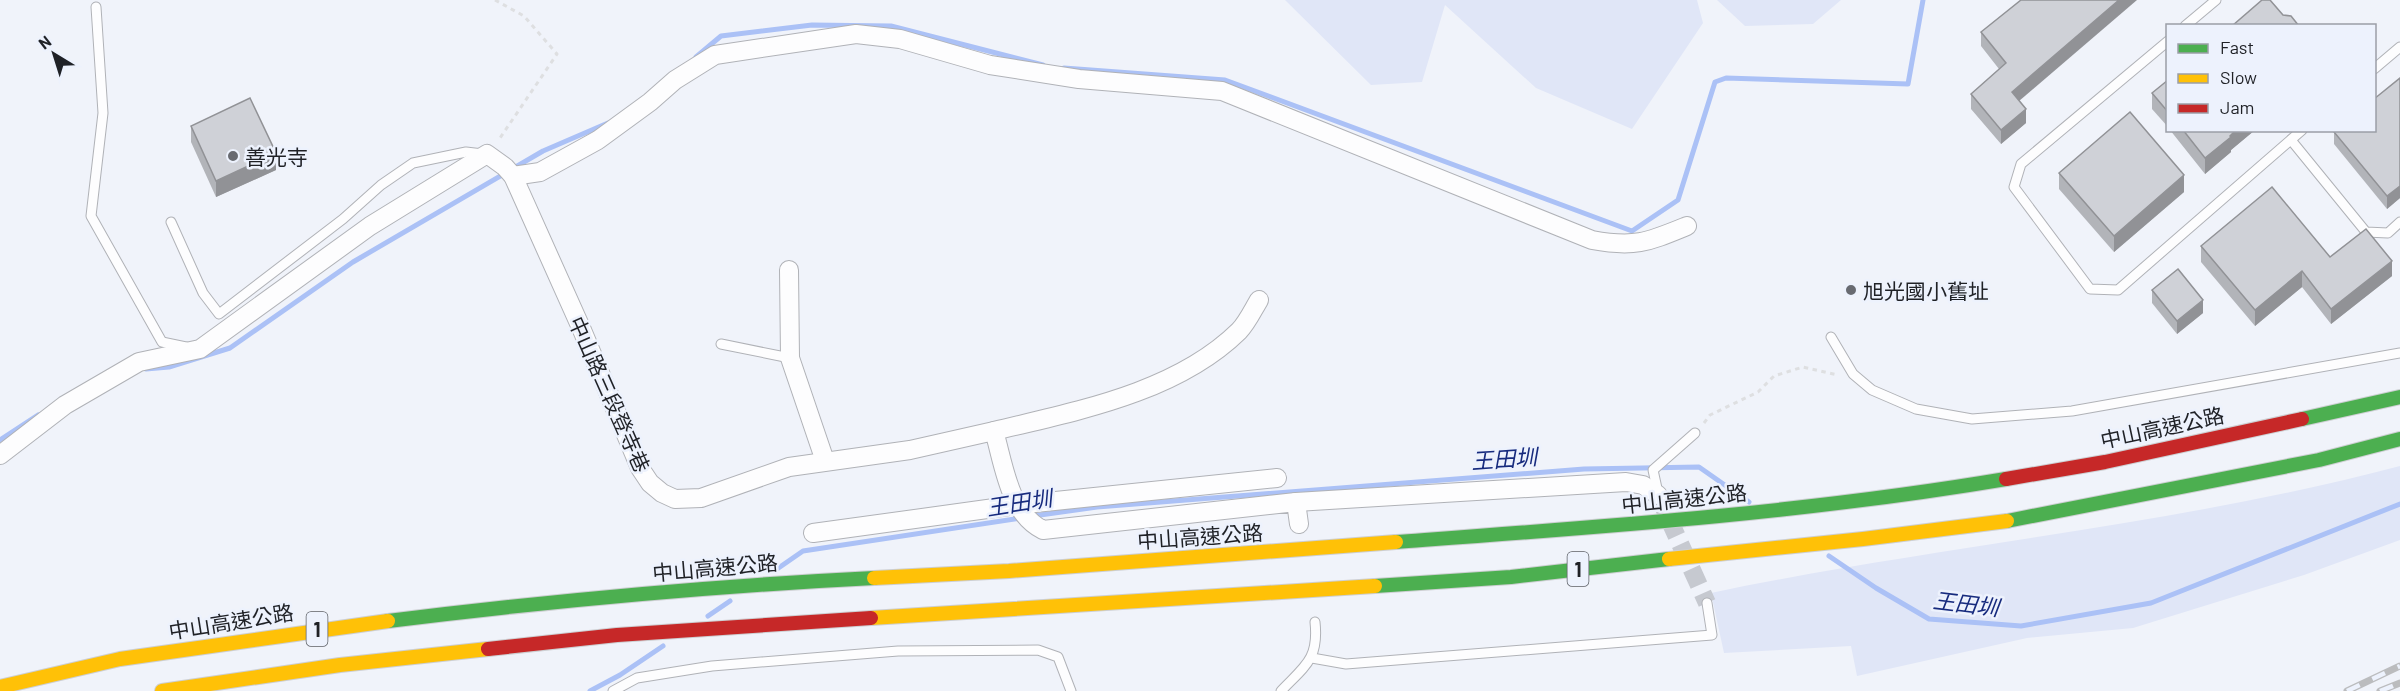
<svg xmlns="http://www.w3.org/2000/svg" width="2400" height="691" font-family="Barlow,'Noto Sans TC',sans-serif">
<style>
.green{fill:#e0e6f7}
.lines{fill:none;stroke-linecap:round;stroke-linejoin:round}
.stream{stroke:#abc1f6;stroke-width:5}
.street-tunnel{stroke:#c6c9d0;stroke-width:18;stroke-dasharray:18 9;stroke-linecap:butt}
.lane-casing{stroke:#b0b2b7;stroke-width:11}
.street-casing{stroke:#b0b2b7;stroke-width:20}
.fast-casing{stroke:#cdcfd2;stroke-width:16}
.slow-casing{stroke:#cdcfd2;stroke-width:16}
.jam-casing{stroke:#cdcfd2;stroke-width:16}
.path{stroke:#dedfe1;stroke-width:3;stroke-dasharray:4.5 4.5;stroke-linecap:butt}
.lane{stroke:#fdfdfe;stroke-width:9}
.street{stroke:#fdfdfe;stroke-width:18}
.fast{stroke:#4caf50;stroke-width:14}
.slow{stroke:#ffc107;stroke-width:14}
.jam{stroke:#c62828;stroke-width:14}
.rail-casing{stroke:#bbbcbe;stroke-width:7}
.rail{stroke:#edf2fd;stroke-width:4.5;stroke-dasharray:14;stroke-linecap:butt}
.wall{fill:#b2b4b9}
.shaded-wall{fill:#919296}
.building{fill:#cfd1d7;stroke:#919296;stroke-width:1.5}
.poi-dot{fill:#686a70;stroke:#edf2fd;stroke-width:2}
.labels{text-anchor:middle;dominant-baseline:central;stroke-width:5;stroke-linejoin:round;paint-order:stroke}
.shield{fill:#edf2fd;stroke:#5d6066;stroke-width:1.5}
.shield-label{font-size:20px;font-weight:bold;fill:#1f2126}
.poi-label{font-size:21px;fill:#1f2126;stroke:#edf2fd;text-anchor:start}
.street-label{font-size:21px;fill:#1f2126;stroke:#edf2fd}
.water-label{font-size:22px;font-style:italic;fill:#172b7e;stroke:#edf2fd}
</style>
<rect width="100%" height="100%" fill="#f0f3fa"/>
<!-- green -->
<g class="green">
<path d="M1285 0H1697L1703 23 1632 129 1536 88 1445 5 1422 82 1371 85Z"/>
<path d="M1717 0H1841L1813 24 1745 26Z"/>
<path d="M2400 466V540L2304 575 2133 628 2027 638 1857 676 1851 646 1724 653 1711 593C1940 545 2174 526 2400 466Z"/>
</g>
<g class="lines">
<!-- stream -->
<g class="stream">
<path d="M696 57 721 36 812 25 891 26 1043 65"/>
<path d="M1064 68 1225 80 1632 231 1678 200 1715 82 1726 78 1908 84 1923 0"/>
<path d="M146 369 169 367 230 348 353 262 543 151 608 123"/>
<path d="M0 440 38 415"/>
<path d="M1033 516 1097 507 1584 469 1699 467 1749 502"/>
<path d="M1829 556 1876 588 1929 619 2021 626 2151 603 2400 504"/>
<path d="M777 569 803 551 1021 518"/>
<path d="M708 616 730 601"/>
<path d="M590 691 620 675 663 646"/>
</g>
<!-- street-tunnel -->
<path class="street-tunnel" d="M1658 495 1707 603"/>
<defs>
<g id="lane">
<path d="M96 7 103 113 91 216 162 342 186 347"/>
<path d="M2185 26 2216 0"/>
<path d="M2168 41 2021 164 2014 187 2090 289 2118 290 2302 130"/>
<path d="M2374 69 2400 47"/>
<path d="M2291 140 2366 232 2388 233 2400 222"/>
<path d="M171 222 203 293 219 314 343 219 381 185 413 163 466 152 483 154"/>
<path d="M1831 337 1853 374 1872 390 1916 409 1972 419 2072 411 2400 353"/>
<path d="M721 344 790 358"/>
<path d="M1658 493 1653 470 1695 433"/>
<path d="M1312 658 1346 664 1712 635 1707 603"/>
<path d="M613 691 637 678 712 666 898 651 1038 650 1058 657 1071 691"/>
<path d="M1281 691C1305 666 1319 659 1315 622"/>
</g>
<g id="street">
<path d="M513 176 540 172 598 140 650 102 675 80 715 55 856 34 900 39 990 65 1079 79 1222 91 1592 240C1635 248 1648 242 1687 226"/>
<path d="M789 270 790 358 825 461"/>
<path d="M994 431C1076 411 1176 393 1239 331 1247 323 1253 310 1259 300"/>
<path d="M0 455 65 405 139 362 200 349 370 226 487 154 505 167 513 176 582 330 640 468 650 483 662 493 675 499 701 498 789 467 910 450 994 431C1004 465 1009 513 1043 530L1296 502 1299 524"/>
<path d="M1296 502 1626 482 1643 485 1658 495"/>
<path d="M813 533 1016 505 1277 478"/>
</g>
<g id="fast">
<path d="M2302 419 2400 397"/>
<path d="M2007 521 2319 460 2400 439"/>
<path d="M1396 542C1600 527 1804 513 2006 479"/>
<path d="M1375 586 1511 577 1669 559"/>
<path d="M388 621C549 601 712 586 874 578"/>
</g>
<g id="slow">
<path d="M1669 559 1863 539 2007 521"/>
<path d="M874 578 1009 571 1396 542"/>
<path d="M871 618 1375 586"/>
<path d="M0 687 120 659 388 621"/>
<path d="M162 691 340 665 488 649"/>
</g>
<g id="jam">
<path d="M2006 479 2105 462 2302 419"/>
<path d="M488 649 617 635 871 618"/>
</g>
</defs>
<!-- lane casing -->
<use href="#lane" class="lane-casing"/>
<!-- street casing -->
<use href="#street" class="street-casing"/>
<!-- fast casing -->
<use href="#fast" class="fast-casing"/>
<!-- slow casing -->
<use href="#slow" class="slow-casing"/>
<!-- jam casing -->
<use href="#jam" class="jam-casing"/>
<!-- path -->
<g class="path">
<path d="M495 0 524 16 557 54 498 141"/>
<path d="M1704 423 1710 415 1758 392 1774 376 1803 367 1838 375"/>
</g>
<!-- lane -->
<use href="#lane" class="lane"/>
<!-- street -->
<use href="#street" class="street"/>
<!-- fast -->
<use href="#fast" class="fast"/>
<!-- slow -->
<use href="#slow" class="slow"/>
<!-- jam -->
<use href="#jam" class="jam"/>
<defs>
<g id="rail">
<path d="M2347 691 2400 666"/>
<path d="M2380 691 2400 683"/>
</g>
</defs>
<!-- rail casing -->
<use href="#rail" class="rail-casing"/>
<!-- rail -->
<use href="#rail" class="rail"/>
</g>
<!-- wall -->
<g class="wall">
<path d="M2021 0 2019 100 2026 123 2001 144 1971 109V94L1999 69 1981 46V32Z"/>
<path d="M2400 78V198L2387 209 2334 144V132Z"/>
<path d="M2168 80V127L2152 109V93Z"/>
<path d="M191 126 276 170 216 197 191 142Z"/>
<path d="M2170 130H2255L2231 150V152L2205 174Z"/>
<path d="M2059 173 2184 192 2114 252 2059 189Z"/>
<path d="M2201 246 2330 257 2392 276 2331 324 2302 287 2255 326 2201 262Z"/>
<path d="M2152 290 2203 313 2177 334 2152 303Z"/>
</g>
<!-- shaded-wall -->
<g class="shaded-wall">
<path d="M2119 0H2137L2012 107V92Z"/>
<path d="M2026 109V123L2001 144V130Z"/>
<path d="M2236 130H2255L2231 150V152L2205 174V158Z"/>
<path d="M276 153V170L216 197V181Z"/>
<path d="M2184 175V192L2114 252V236Z"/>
<path d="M2400 186V198L2387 209V196Z"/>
<path d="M2392 261V276L2331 324V309Z"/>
<path d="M2302 271V287L2255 326V310Z"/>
<path d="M2203 300V313L2177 334V321Z"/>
</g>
<!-- building -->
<g class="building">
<path d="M2021 0H2119L2012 92 2026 109 2001 130 1971 94 2006 63 1981 32Z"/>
<path d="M2262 0H2270L2283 15 2291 16 2299 26H2232Z"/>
<path d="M2400 78V186L2387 196 2334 132 2335 130H2374V99Z"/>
<path d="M2168 80V112L2152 93Z"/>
<path d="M250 98 276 153 216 181 191 126Z"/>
<path d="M2130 112 2184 175 2114 236 2059 173Z"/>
<path d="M2183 130H2236L2230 136 2231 137 2205 158Z"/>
<path d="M2272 187 2330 257 2366 229 2392 261 2331 309 2302 271 2255 310 2201 246Z"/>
<path d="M2178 269 2203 300 2177 321 2152 290Z"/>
</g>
<!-- markers -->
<g class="poi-dot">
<circle cx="233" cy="156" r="6"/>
<circle cx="1851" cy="290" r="6"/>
</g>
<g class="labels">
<!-- shield labels -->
<g class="shield">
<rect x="1567.5" y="552" width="21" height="34" rx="4.5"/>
<rect x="306.5" y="612" width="21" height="34" rx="4.5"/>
</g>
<g class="shield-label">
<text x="1578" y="569">1</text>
<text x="317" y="629">1</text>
</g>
<!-- poi labels -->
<g class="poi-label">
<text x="245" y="156">善光寺</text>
<text x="1863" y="290">旭光國小舊址</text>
</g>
<!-- street labels -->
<g class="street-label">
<text transform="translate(610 394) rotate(66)">中山路三段登寺巷</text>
<text transform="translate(2162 427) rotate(-12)">中山高速公路</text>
<text transform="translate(1684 498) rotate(-6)">中山高速公路</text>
<text transform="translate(1200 536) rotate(-4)">中山高速公路</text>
<text transform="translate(715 567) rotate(-5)">中山高速公路</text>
<text transform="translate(231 621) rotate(-9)">中山高速公路</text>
</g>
<!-- water labels -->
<g class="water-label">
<text transform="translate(1504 458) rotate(-4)">王田圳</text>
<text transform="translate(1019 502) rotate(-9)">王田圳</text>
<text transform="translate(1966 603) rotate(7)">王田圳</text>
</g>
</g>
<!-- legend -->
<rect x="2166" y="24" width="210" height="108" fill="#edf2fd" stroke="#9b9ea7" stroke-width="1.5"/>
<rect x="2178" y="44" width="30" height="9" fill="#4caf50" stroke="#9b9ea7" stroke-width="1.5"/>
<text x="2220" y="54" font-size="18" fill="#1f2126">Fast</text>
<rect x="2178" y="74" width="30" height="9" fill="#ffc107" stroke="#9b9ea7" stroke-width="1.5"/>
<text x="2220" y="84" font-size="18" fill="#1f2126">Slow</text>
<rect x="2178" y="104" width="30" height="9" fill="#c62828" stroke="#9b9ea7" stroke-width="1.5"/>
<text x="2220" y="114" font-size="18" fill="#1f2126">Jam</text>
<!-- north arrow -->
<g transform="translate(54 54) rotate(322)" stroke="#edf2fd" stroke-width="4.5" paint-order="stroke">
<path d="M0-4.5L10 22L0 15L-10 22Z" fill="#1f2126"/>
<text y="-9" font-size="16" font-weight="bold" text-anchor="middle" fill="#1f2126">N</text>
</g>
</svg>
